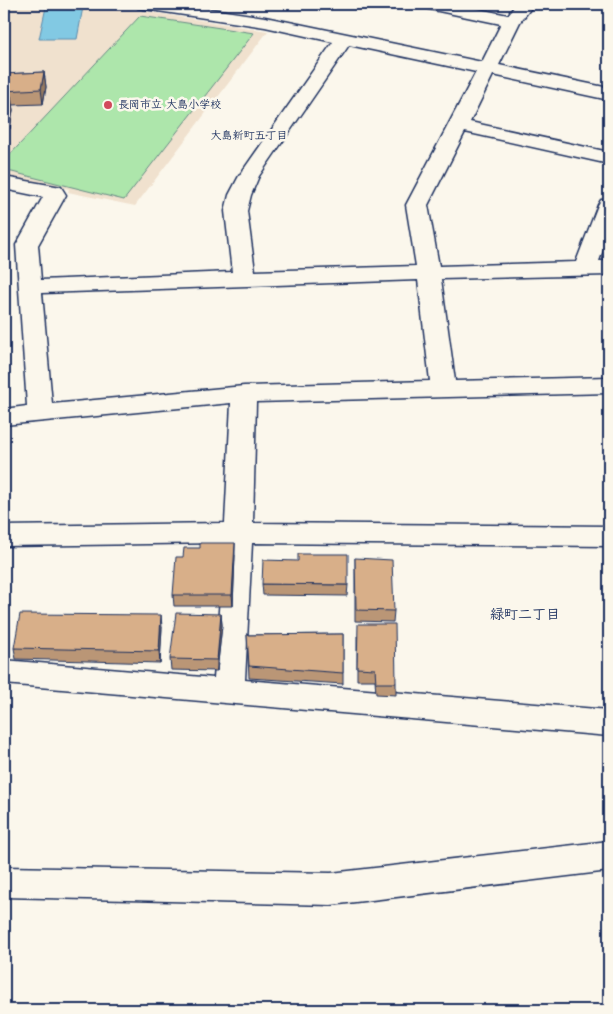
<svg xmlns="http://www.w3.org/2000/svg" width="613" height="1014" font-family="Kalam,'Klee One',sans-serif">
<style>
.built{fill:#f0e1ce}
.green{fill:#ade6ab;stroke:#648a84}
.water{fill:#82c9e3;stroke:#598bae}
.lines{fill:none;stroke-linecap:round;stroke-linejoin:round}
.minor-casing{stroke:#1b2f5e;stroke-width:3}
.minor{fill:#fbf7ec;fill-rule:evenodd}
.wall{fill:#ba9676;stroke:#1b2f5e}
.shaded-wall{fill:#977a60;stroke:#1b2f5e}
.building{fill:#d8af89;stroke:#1b2f5e}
.poi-dot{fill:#d1495b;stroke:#fbf7ec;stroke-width:2}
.labels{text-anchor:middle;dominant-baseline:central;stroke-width:5;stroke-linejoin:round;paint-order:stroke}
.far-poi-label{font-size:11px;font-weight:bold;fill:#1b2f5e;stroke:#fbf7ec;text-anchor:start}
.far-neighbourhood-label{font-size:11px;font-weight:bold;fill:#1b2f5e;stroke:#fbf7ec}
.neighbourhood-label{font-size:14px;font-weight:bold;fill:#1b2f5e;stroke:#fbf7ec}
</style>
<rect width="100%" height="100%" fill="#fbf7ec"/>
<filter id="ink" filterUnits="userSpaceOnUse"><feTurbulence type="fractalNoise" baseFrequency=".02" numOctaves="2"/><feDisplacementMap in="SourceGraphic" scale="10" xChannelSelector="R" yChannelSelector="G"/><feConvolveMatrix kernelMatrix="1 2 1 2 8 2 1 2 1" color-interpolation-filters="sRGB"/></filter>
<g filter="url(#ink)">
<!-- built -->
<path class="built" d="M4 4H99L268 31 135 206 68 192 69 189 4 178Z"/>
<!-- green -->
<path class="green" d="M140 16 254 33 124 200 4 170V161Z"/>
<!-- water -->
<path class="water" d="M46 7H83L77 39H39Z"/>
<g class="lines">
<defs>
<g id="minor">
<path d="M135 4H178L265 17 482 62 501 24 424 8 421 4H454L508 15 516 4H534L520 22 499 65 609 88V100L493 75 470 122 609 152V164L465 132 428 205 439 266 576 262 598 205 601 200 609 199V233L599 261H609V275L441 279 455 381 609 377V393L256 402 253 523 609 526V546L252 543 245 680 609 710V736L4 684V660L214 678 224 543 4 546V526L225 523 231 403 4 425V409L27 406 16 245 43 197 4 189V177L61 187 66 195 38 245 41 280 232 272 225 211 229 195 239 176 333 42 265 27 144 9 138 8ZM349 45 476 72 406 205 416 266 255 271 247 211 251 195 259 176ZM418 280 430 381 244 386 52 404 42 293Z"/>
<path d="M609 841V871L331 905 4 897V867L331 873Z"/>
</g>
</defs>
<!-- minor casing -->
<use href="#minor" class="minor-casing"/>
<!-- minor -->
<use href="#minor" class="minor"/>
</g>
<!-- wall -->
<g class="wall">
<path d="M44 72 46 87 43 104 12 105 13 110 10 129H4V74Z"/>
<path d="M235 555 233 606H174L173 595Z"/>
<path d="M355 558 394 611 393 622 355 621Z"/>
<path d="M262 584 348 585 347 596 263 595Z"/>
<path d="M221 614 222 625 217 671 171 670 170 659Z"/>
<path d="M162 627 160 663 16 659 14 648Z"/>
<path d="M343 634V684L249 678 247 635Z"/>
<path d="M357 636 396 683V695L376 694 375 680H357Z"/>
</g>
<!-- shaded-wall -->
<g class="shaded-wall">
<path d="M5 4H9L4 35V10Z"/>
<path d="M44 72 46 87 43 104 41 89Z"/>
<path d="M11 96 13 110 10 129 8 114Z"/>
<path d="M235 543V555L233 606 232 595Z"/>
<path d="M221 614 222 625 217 671V660Z"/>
<path d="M161 615 162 627 160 663 159 651Z"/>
</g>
<!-- building -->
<g class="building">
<path d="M44 72 41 89 4 91V74Z"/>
<path d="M4 96H11L8 114H4Z"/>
<path d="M200 543H235L232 595H173L176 557H183L184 548H200Z"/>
<path d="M298 554H348V585L262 584 263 560 298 561Z"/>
<path d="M355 558 392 560 394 611 356 610Z"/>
<path d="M176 613 221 614 217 660 170 659Z"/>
<path d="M20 614 161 615 159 651 14 648Z"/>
<path d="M358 624H395L396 683H376L375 669 357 668Z"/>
<path d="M343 634V673L249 666 247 635Z"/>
</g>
</g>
<!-- markers -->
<circle class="poi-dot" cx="108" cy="105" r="5"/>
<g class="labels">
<!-- far-poi labels -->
<g class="far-poi-label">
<text x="118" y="105">長岡市立 大島小学校</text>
</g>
<!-- far-neighbourhood labels -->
<g class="far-neighbourhood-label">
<text x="249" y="136">大島新町五丁目</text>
</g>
<!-- neighbourhood labels -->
<g class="neighbourhood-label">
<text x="525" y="615">緑町二丁目</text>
</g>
</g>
<!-- margin -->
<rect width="613" height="1014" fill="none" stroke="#fbf7ec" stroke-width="20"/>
<rect x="10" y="10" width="593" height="994" fill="none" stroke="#1b2f5e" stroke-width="2" filter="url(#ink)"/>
</svg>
